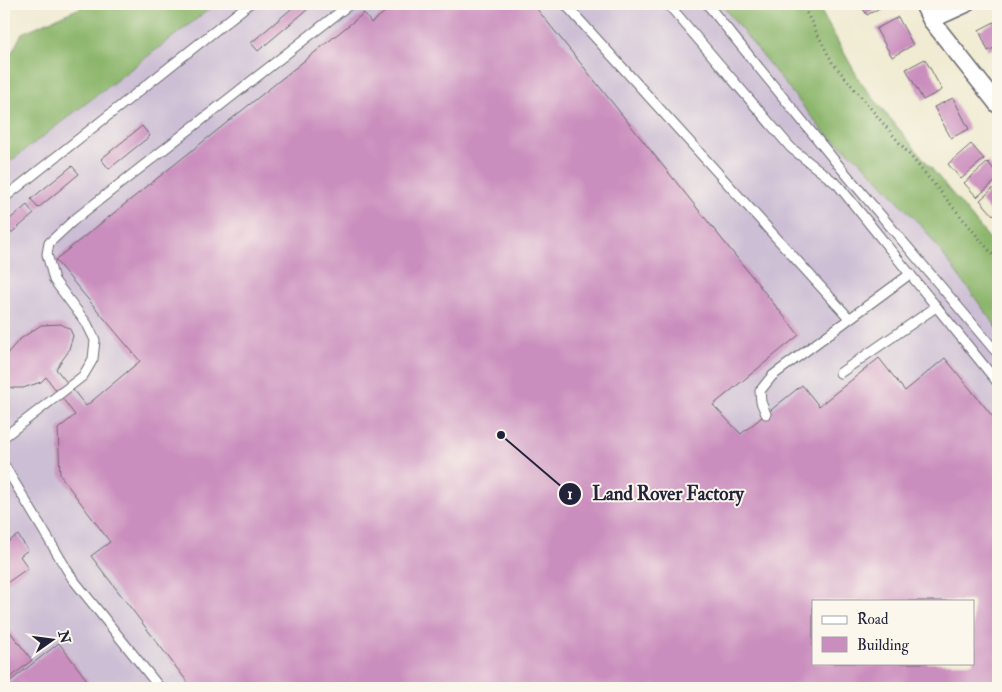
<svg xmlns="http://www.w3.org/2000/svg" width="1002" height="692" font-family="'IM FELL Double Pica',serif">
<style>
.industrial{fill:#ccbed4;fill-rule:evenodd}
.forest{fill:#8cb66c;stroke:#576c54}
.building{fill:#ca8ebe;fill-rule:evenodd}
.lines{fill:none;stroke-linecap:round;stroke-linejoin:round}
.lane-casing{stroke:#6a6870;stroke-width:11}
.street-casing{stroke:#6a6870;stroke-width:19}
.path{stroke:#6a6870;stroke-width:3;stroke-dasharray:1 4;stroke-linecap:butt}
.lane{stroke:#fff;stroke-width:9}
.street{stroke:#fff;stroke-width:16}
.leader{fill:none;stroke:#22223b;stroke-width:2}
.callout-dot{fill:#22223b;stroke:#fbf7ec;stroke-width:2}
.mark-label{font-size:15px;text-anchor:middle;font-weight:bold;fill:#fff}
.callout-label{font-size:19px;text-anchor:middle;font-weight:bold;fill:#22223b;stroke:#fbf7ec;stroke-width:4;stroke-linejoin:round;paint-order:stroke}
</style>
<rect width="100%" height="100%" fill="#fbf7ec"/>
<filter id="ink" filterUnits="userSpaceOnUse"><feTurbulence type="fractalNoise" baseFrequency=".02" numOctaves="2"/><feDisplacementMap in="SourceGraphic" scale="10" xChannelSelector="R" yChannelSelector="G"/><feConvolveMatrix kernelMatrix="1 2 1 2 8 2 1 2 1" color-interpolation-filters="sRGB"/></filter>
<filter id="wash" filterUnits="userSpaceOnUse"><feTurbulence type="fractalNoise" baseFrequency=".0096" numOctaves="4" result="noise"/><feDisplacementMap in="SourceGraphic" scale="20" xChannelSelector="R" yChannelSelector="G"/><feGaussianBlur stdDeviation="1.12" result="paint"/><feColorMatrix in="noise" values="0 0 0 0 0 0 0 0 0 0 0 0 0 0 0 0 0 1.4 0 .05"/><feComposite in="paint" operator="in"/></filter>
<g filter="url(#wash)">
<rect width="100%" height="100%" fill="#f0ebd2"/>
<!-- industrial -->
<path class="industrial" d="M216 4H796L998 269V688H4V166ZM813 601H973V663H813Z"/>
<!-- forest -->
<g class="forest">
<path d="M89 4H216L4 166V68L22 33Z"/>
<path d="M721 4H817L861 83 998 249V329L925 230 866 166 822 130Z"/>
</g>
<g id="blocks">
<!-- building -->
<g class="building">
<path d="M297 4H314L258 51 251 43Z"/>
<path d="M395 4H533L799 335 713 405 741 434 802 385 819 406 879 358 905 391 945 358 998 423V688H192L91 556 110 542 60 475 58 429 75 415 46 377 41 382 23 388H13L4 386V357L19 340 41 325 61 324 70 329 73 336 68 352 56 369 86 406 140 361 55 260 364 13 371 23ZM813 601H973V663H813Z"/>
<path d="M860 4H887L867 15Z"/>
<path d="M898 17 913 45 892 57 876 29Z"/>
<path d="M998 20V46L988 51 979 30Z"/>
<path d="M925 59 942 90 923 100 906 69Z"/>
<path d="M953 98 969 129 951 138 934 107Z"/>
<path d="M142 126 150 136 109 169 101 159Z"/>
<path d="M971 144 984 159 961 179 948 164Z"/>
<path d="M988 162 998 175V179L977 197 964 183Z"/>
<path d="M72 166 79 174 38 208 31 199Z"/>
<path d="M998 184V210L993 215 980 200Z"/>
<path d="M27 205 34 214 4 239V224Z"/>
<path d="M4 532 9 541 18 535 28 550 20 556 28 568 4 585Z"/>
<path d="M4 624 32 660 4 683Z"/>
<path d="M59 643 93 688H4V686Z"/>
</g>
</g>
</g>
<g filter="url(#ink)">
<use href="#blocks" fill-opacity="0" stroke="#6a6870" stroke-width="1"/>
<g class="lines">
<defs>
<g id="lane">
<path d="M565 4 849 318"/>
<path d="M668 4 791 148 838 185 998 383"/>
<path d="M707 4 835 161 998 354"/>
<path d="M4 198 249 4"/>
<path d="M840 373 936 307"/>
<path d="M766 414 761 402 760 391 772 376 910 274"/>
<path d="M4 437 83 376 93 359 95 340 87 324 54 280 47 254 49 243 75 219 350 4"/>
<path d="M4 465 72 578 160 688"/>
</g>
<g id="street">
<path d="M923 4 931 20 998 105"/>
<path d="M931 20 966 4"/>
</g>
</defs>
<!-- lane casing -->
<use href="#lane" class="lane-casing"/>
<!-- street casing -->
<use href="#street" class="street-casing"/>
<!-- path -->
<path class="path" d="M802 4 832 62 998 261"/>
<!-- lane -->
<use href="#lane" class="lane"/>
<!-- street -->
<use href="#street" class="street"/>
</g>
</g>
<!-- callouts -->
<path class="leader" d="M501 435L570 494"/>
<g class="callout-dot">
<circle cx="501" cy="435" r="5"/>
<circle cx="570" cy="494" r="12"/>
</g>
<g class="mark-label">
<text x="570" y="499">1</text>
</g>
<g class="callout-label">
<text x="668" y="500">Land Rover Factory</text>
</g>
<!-- margin -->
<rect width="1002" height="692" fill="none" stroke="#fbf7ec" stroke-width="20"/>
<!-- legend -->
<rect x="812" y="600" width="162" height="65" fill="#fbf7ec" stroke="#a4a2a5"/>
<rect x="822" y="616" width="25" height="8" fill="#ffffff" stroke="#a4a2a5"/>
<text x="857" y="624" font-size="15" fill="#22223b">Road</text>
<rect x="822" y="637" width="25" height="15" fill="#ca8ebe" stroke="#a4a2a5"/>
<text x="857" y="650" font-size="15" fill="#22223b">Building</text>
<!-- north arrow -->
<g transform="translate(52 640) rotate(76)" stroke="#fbf7ec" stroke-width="4" paint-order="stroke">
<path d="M0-4L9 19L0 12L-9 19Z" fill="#22223b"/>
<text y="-8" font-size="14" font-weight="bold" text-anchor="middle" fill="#22223b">N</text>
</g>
</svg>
